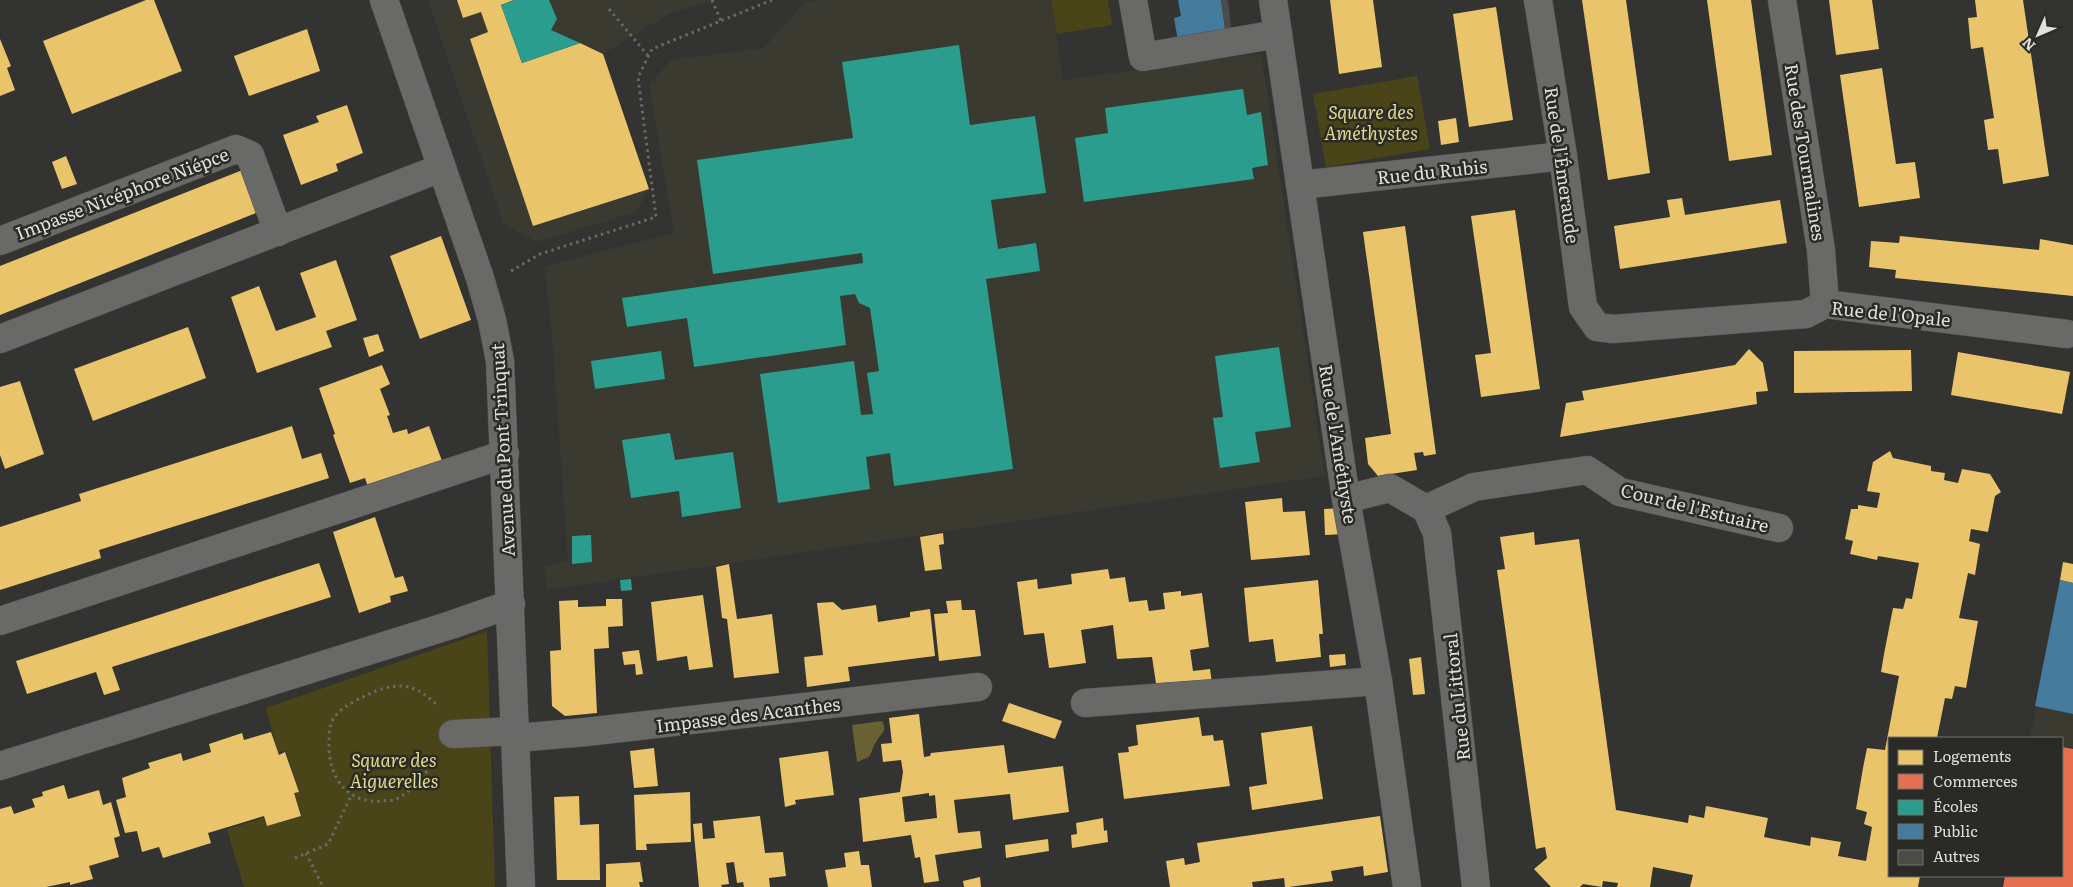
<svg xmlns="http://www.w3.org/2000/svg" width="2073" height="887" font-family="Literata,serif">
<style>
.built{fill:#3a3a31}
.green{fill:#4a4519}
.water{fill:#676134}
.homes{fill:#e9c46a;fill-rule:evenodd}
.shops{fill:#e76f51}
.schools{fill:#2a9d8f}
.public{fill:#457b9d}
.building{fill:#4b4b49}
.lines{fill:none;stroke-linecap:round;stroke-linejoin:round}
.minor-casing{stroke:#525250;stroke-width:29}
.path{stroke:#696967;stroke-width:3;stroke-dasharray:2.5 4;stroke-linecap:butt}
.minor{stroke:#696968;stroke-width:28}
.labels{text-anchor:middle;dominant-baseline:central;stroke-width:5;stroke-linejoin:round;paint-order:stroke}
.park-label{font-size:18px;font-style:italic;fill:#e2d98a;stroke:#2a2a26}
.street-label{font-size:18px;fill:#dfdfdc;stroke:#2a2a26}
</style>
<rect width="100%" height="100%" fill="#333331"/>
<!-- built -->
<g class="built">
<path d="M428 0H713L669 14 603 54 649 189 636 212 537 242 503 223Z"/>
<path d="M825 0H1051L1063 80 1261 53 1325 476 547 590 544 566 568 561 552 335 544 266 674 233 649 85 671 60 764 48 805 2Z"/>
<path d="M2063 562 2073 564V887H2004L2006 876H2062V738H2030Z"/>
</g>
<!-- green -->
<g class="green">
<path d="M1051 0H1108L1112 25 1057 34Z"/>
<path d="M1417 76 1430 149 1326 167 1313 94Z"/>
<path d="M487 631 495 887H244L227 829 264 818 267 826 302 816 294 793 299 792 286 751 278 752 266 708Z"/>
</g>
<!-- water -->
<path class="water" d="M882 721C888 731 881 733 876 742 873 746 872 752 869 757L857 762 852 725Z"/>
<!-- homes -->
<g class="homes">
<path d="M146 0H154L182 71 72 114 43 41Z"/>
<path d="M457 0H514L501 5 522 63 580 43 603 54 649 189 533 226 470 39 488 32 481 12 463 18Z"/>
<path d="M1330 0H1373L1382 67 1339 74Z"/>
<path d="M1582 0H1626L1650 173 1608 180Z"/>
<path d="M1707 0H1751L1772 155 1729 161Z"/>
<path d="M1829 0H1872L1879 49 1836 55Z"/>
<path d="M1975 0H2023L2049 176 2003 184 1998 149 1988 150 1984 120 1994 118 1983 47 1971 49 1968 18 1977 17Z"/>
<path d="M1496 7 1513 120 1469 127 1453 14Z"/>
<path d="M307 29 320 71 249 96 234 56Z"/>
<path d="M0 39 11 66 7 68 15 90 0 96Z"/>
<path d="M1882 68 1896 164 1915 162 1920 198 1859 207 1840 75Z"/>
<path d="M347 105 363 153 336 164 338 171 301 185 283 135 319 122 316 116Z"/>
<path d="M1456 118 1459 142 1441 145 1438 121Z"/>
<path d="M66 156 77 184 62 189 52 162Z"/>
<path d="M245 169 261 211 0 315V266Z"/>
<path d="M1682 198 1685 215 1780 200 1787 243 1620 269 1614 226 1670 217 1667 200Z"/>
<path d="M1515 210 1540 389 1481 397 1475 355 1491 353 1471 216Z"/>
<path d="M1405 226 1436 454 1424 456 1423 452 1414 453 1417 470 1378 476 1368 464 1365 438 1391 434 1363 232Z"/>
<path d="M441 236 471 320 420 339 390 256Z"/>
<path d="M1900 236 2039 250 2040 239 2073 245V296L1895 278 1896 270 1869 267 1871 241 1899 243Z"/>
<path d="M336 260 357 320 326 331 332 347 257 373 231 297 259 286 276 331 316 317 300 273Z"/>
<path d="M188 327 206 378 93 421 74 369Z"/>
<path d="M378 334 384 351 369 357 363 338Z"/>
<path d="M1749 349 1763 363 1768 391 1756 392 1757 404 1560 437 1566 403 1584 400 1582 391 1735 365Z"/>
<path d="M1911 350 1912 391 1794 393V351Z"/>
<path d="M1958 352 2070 372 2062 414 1951 395Z"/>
<path d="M382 365 390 384 380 389 390 415 387 416 393 433 407 429 408 434 429 426 442 461 368 487 365 478 350 483 333 435 335 434 319 388Z"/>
<path d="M20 381 44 454 5 469 0 455V387Z"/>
<path d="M292 426 302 459 321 453 329 478 99 550 101 558 0 590V527L81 501 79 494Z"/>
<path d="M1890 451 1893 458 1931 466V471L1945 473 1944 480 1958 483 1962 469 1990 474 2001 492 1995 496 1988 532 1971 529 1969 541 1980 544 1975 575 1968 573 1959 618 1978 621 1966 688 1955 686 1952 699 1945 698 1937 738H1889V876H1920L1918 887H1690L1693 875 1653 867 1650 887H1617L1618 883 1603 881 1602 887 1583 884 1580 887H1551L1534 869 1547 858 1545 847 1536 849 1497 570 1505 569 1500 537 1534 532 1535 545 1579 539 1616 810 1688 823 1689 815 1704 818 1706 806 1768 818 1764 837 1810 846 1811 837 1841 842 1838 856 1866 861 1872 827 1864 824 1867 812 1856 809 1863 768 1867 748 1885 750 1899 676 1881 672 1884 654 1893 608 1903 609 1906 598 1912 599 1919 563 1878 556 1877 560 1850 554 1853 541 1845 539 1851 509H1858V505L1877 508 1880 493 1867 491 1873 462Z"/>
<path d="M1282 498 1283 512 1305 511 1310 555 1251 560 1245 502Z"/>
<path d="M1343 508 1345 534 1325 535 1324 509Z"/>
<path d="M375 517 395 578 403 576 408 591 390 596 391 602 359 613 333 532Z"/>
<path d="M943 533 944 544 939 545 942 569 925 571 920 537Z"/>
<path d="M2063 562 2073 564V583L2060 580Z"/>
<path d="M319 563 331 597 112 667 120 690 104 695 96 672 27 694 16 661Z"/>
<path d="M729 564 737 619 772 614 779 673 734 678 727 619 722 618 716 567Z"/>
<path d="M1108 569 1110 579 1125 577 1129 602 1147 600 1149 611 1165 609 1163 593 1181 591V596L1202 593 1209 647 1190 650 1193 671 1210 669 1212 683 1157 690 1152 657 1117 659 1113 625 1081 630 1086 663 1049 668 1044 633 1024 635 1017 582 1037 579 1038 589 1072 584 1071 574Z"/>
<path d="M1318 580 1323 634H1319L1321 657 1276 662 1273 639 1249 642 1244 588Z"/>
<path d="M703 595 713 667 689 670 687 656 657 661 651 602Z"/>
<path d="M606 599H622L623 626 608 627 609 648 594 649 597 713 565 716 552 706 550 651 561 650 559 601 578 600V607L606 606Z"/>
<path d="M961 600 962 610H975L981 656 939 661 934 614 948 613 946 601Z"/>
<path d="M833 602 842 610 876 605 878 622 910 617V612L930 609 935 656 848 667 850 681 807 687 804 657 823 655 817 603Z"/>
<path d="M639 650 643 674 636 675 635 664 624 665 622 652Z"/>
<path d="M1345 654 1346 665 1330 667 1329 655Z"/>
<path d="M1421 657 1425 694 1413 695 1409 659Z"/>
<path d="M1009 703 1062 721 1055 739 1002 721Z"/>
<path d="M919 714 924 757 930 756 931 753 1004 745 1008 773 1063 766 1069 812 1013 820 1010 794 954 800 958 833 980 831 982 848 935 855 939 881 924 883 920 857 915 858 911 835 863 842 859 798 900 792 903 772 901 760 883 762 881 744 892 743 889 718ZM929 793V796L935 795 937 818 905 822 902 797Z"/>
<path d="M1199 717 1202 736 1213 735 1214 741 1223 740 1230 786 1124 799 1118 753 1129 752 1128 747 1138 745 1136 725Z"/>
<path d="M1312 726 1323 799 1252 810 1249 787 1267 784 1261 733Z"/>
<path d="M271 732 279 755 285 752 299 792 294 793 301 816 267 826 264 816 208 833 211 843 163 858 159 847 142 852 137 831 125 833 116 800 126 797 122 778 150 768 148 763 181 753 183 761 211 752 209 744 242 733 244 740Z"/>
<path d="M654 748 658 786 634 788 630 751Z"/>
<path d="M828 751 834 795 795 800 796 804 785 807 779 758Z"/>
<path d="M64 785 68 799 99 790 103 805 111 802 120 836 114 838 119 857 89 866 93 879 70 885V882L46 887H0V809L11 806 14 814 35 807 32 799 43 796 42 792Z"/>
<path d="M690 792 691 842 646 844 647 850H636L634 795Z"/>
<path d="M579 796 580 825 599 824 600 880H557L554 797Z"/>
<path d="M760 816 765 853 783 852 786 876 769 878 770 887H744L743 882 737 883 734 862 726 863 729 884 721 885 722 887H699L693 824 702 823 703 839 715 838 713 821Z"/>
<path d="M1380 816 1388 872 1364 876 1363 866 1331 871 1333 881 1289 887H1285L1284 878 1252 882 1253 887H1170L1166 861 1184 858 1185 865 1200 862 1197 843Z"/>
<path d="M1103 818 1104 831 1107 830 1108 842 1072 848 1071 835 1077 834 1076 823Z"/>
<path d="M1048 839 1049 851 1006 858 1005 845Z"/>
<path d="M859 851 861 865H869L872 887H828L825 870 846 867 844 853Z"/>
<path d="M640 862 643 882H639L640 887H606V864Z"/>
<path d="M980 877 981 887H964L963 881Z"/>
</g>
<!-- shops -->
<path class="shops" d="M2062 747 2073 749V887H2003L2005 876H2062Z"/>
<!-- schools -->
<g class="schools">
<path d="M515 0H549L557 19 551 30 580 43 522 63 501 5Z"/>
<path d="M959 45 970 125 1035 116 1046 193 991 200 998 249 1036 243 1040 271 986 279 1013 469 894 486 890 453 866 457 870 489 778 503 760 374 854 361 861 415 873 414 867 373 879 371 870 308 859 303 855 294 840 296 846 345 694 367 687 318 627 327 622 298 863 263 862 253 713 274 697 160 853 138 842 62Z"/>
<path d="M1243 89 1247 115 1261 112 1268 165 1252 168 1254 179 1084 202 1075 138 1108 133 1105 108Z"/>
<path d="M1279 347 1291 427 1255 432 1260 462 1220 468 1213 418 1223 417 1215 356Z"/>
<path d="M661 351 665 379 595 389 591 361Z"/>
<path d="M670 433 675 460 733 452 741 508 682 517 679 491 631 498 622 440Z"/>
<path d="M591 535 592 562 572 564V536Z"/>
<path d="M631 579 632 590 621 591 620 580Z"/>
</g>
<!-- public -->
<g class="public">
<path d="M1178 0H1221L1226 35 1178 41 1174 18 1181 16Z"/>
<path d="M2060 580 2073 583V714L2035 706Z"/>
</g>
<!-- building -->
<path class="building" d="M1221 0H1228L1232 34 1226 35Z"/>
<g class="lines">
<defs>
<g id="minor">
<path d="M384 0 480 278 492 320 500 361 521 887"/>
<path d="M1133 0 1143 57 1278 34"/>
<path d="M1273 0 1346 499 1378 681 1407 887"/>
<path d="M1538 0 1563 156 1583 307 1597 327 1613 329 1806 314 1825 304 2067 334"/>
<path d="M1782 0 1821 250 1825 304"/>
<path d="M1300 185 1563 156"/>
<path d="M0 241 236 149 250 155 278 232"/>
<path d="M0 339 441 168"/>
<path d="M1346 499 1390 488 1426 509"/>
<path d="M1426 509 1437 533 1476 887"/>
<path d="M1426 509 1474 487 1587 470 1620 492 1779 528"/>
<path d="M0 621 505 454"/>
<path d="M1085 703 1378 681"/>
<path d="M453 734 516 731"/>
<path d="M516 738 586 732 978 687"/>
<path d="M0 766 451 625 511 604"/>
</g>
</defs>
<!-- minor casing -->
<use href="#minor" class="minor-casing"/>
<!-- path -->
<g class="path">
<path d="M712 0 721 21"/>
<path d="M609 9 649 57"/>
<path d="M511 271 540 254 656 217 638 77 652 49 772 0"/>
<path d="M435 761C425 774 410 794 394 800 390 801 386 800 382 801 346 804 328 776 329 743 329 732 329 722 337 714 344 705 366 695 376 691 404 681 417 686 438 706"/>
<path d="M306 853 323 887"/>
<path d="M295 858 328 844 351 796"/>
</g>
<!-- minor -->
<use href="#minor" class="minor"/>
</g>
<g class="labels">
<!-- park labels -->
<g class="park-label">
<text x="1371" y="111">Square des<tspan x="1371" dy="21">Améthystes</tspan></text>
<text x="394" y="759">Square des<tspan x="394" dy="21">Aiguerelles</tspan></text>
</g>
<!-- street labels -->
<g class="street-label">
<text transform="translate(1806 152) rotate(81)">Rue des Tourmalines</text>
<text transform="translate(1563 165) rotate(82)">Rue de l'Émeraude</text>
<text transform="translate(1432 171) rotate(-6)">Rue du Rubis</text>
<text transform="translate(122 193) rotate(-21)">Impasse Nicéphore Niépce</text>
<text transform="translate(1891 313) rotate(6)">Rue de l'Opale</text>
<text transform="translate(1339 444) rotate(81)">Rue de l'Améthyste</text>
<text transform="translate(502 450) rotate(-93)">Avenue du Pont Trinquat</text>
<text transform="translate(1695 507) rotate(14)">Cour de l'Estuaire</text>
<text transform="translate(1456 697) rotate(-96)">Rue du Littoral</text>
<text transform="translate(748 714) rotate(-7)">Impasse des Acanthes</text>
</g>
</g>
<!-- legend -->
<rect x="1888" y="737" width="175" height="140" fill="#2a2a26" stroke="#72726f"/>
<rect x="1898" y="750" width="25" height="15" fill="#e9c46a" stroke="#72726f"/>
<text x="1933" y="762" font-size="15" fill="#dfdfdc">Logements</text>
<rect x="1898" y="774" width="25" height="15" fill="#e76f51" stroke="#72726f"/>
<text x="1933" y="787" font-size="15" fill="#dfdfdc">Commerces</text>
<rect x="1898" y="800" width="25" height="15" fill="#2a9d8f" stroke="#72726f"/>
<text x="1933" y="812" font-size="15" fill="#dfdfdc">Écoles</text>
<rect x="1898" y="824" width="25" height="15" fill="#457b9d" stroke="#72726f"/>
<text x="1933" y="837" font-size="15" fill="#dfdfdc">Public</text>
<rect x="1898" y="850" width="25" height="15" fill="#4b4b49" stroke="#72726f"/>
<text x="1933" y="862" font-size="15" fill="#dfdfdc">Autres</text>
<!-- north arrow -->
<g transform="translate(2038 35) rotate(225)" stroke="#2a2a26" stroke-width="4" paint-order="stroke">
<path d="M0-4L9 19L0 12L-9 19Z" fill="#dfdfdc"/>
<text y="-8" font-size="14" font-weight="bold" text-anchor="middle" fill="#dfdfdc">N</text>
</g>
</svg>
